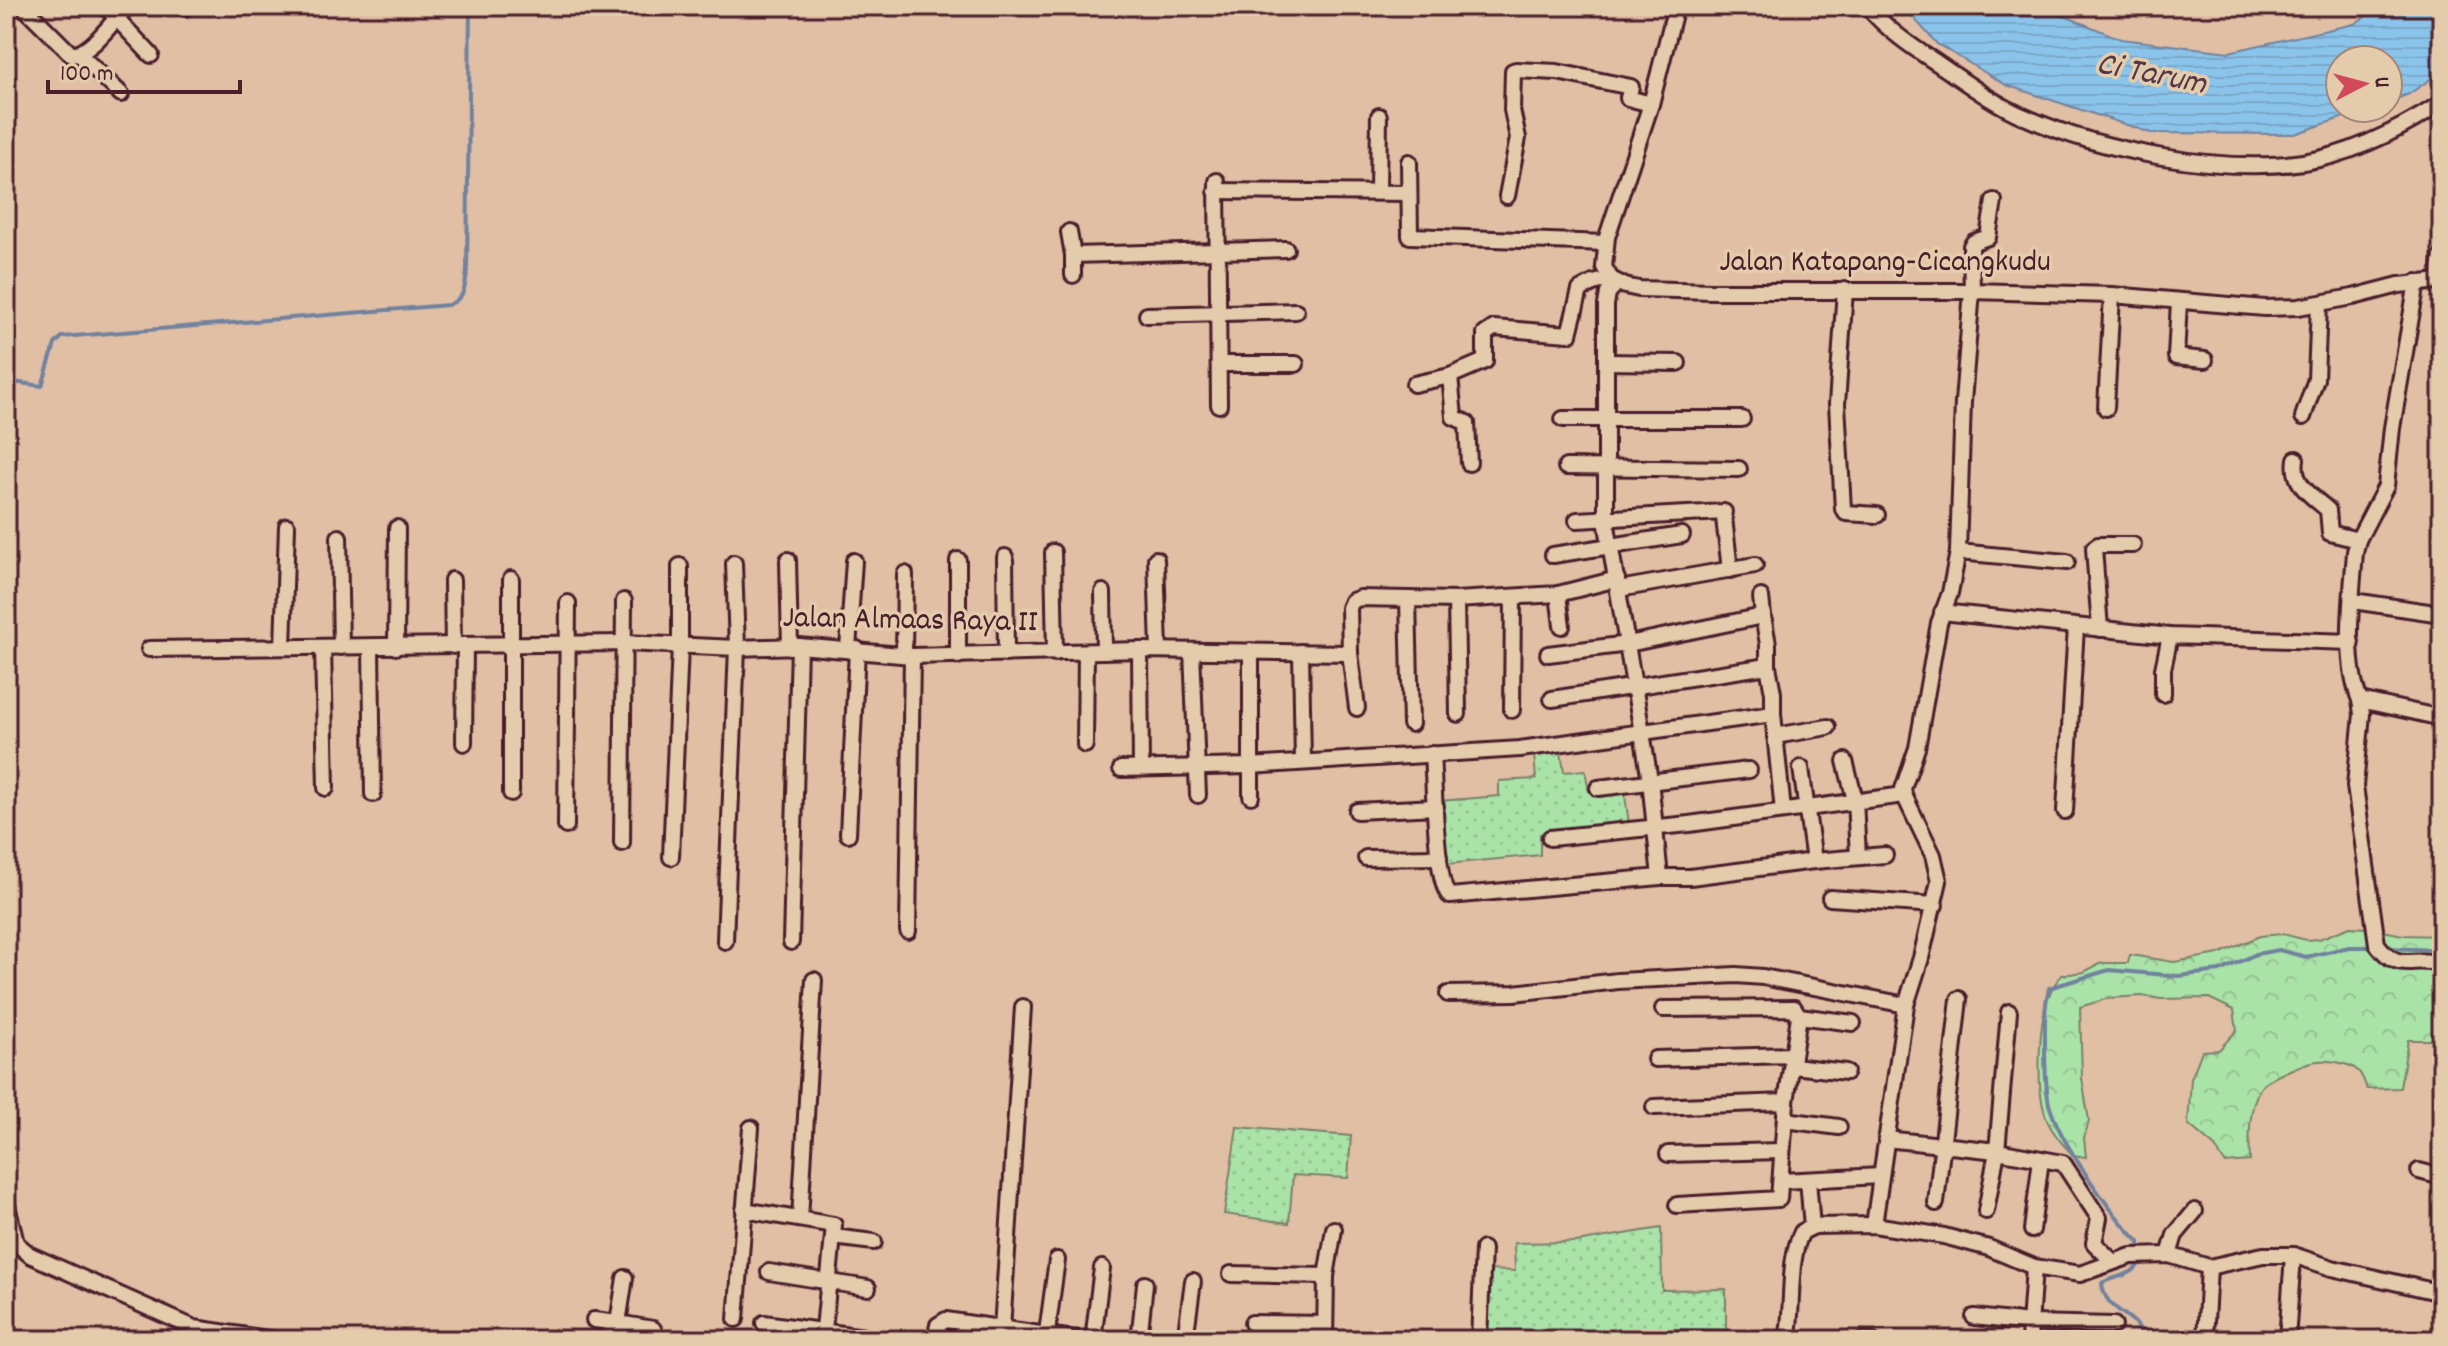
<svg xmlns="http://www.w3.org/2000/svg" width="2448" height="1346" font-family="Dekko,sans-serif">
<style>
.grass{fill:url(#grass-dots);stroke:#7a816a;stroke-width:2}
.forest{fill:url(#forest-crowns);stroke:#7a816a;stroke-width:2}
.water{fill:url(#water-rules);stroke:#71829e;stroke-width:2}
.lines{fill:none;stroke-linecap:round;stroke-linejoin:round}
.stream{stroke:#71829e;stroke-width:4}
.minor-casing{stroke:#4a1f2b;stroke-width:20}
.minor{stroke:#e3cbac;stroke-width:14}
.labels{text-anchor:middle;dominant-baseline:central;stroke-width:7;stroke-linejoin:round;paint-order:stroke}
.street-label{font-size:32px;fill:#4a1f2b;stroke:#e3cbac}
.water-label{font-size:34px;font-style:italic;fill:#543848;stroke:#e3cbac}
</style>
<defs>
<pattern id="grass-dots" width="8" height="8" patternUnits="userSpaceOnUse" patternTransform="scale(2)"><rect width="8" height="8" fill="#aae3a8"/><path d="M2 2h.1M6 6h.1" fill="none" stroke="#94c291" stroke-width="1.8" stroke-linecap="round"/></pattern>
<pattern id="forest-crowns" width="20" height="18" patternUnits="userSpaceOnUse" patternTransform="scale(2)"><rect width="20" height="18" fill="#aae3a8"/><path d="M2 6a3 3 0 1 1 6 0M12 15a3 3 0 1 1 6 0" fill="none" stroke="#94c291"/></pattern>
<pattern id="water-rules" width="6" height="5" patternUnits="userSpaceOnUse" patternTransform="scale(2)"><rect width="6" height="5" fill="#8bc4ea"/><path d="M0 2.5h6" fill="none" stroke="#79a8c9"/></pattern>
</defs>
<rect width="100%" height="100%" fill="#e0bfa4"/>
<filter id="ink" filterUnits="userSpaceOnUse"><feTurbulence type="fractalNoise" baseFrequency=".0125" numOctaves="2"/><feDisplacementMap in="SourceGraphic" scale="16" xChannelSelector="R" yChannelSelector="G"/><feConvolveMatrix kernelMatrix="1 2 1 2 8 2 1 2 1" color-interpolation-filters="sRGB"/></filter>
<g filter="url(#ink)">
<!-- grass -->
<g class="grass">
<path d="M1561 752 1564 772 1585 770 1589 792 1624 788 1629 824 1540 834V855L1447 864 1440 801 1499 796V781L1536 779 1534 754Z"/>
<path d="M1237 1127 1351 1136 1348 1178 1293 1175 1289 1223 1224 1214Z"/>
<path d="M1661 1228 1662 1290 1726 1289V1330L1672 1329 1671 1340H1484L1486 1270 1515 1271 1514 1243 1576 1242Z"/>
</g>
<!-- forest -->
<path class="forest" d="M2350 927 2368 928 2403 935 2442 936V1045L2432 1040H2408L2400 1088 2367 1089C2365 1084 2363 1076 2359 1072 2352 1063 2329 1060 2318 1061 2307 1061 2267 1079 2261 1087 2248 1106 2249 1140 2250 1161L2225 1163 2215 1147 2188 1124 2191 1079 2202 1051 2219 1050 2237 1030 2234 1010 2209 998 2161 999 2142 996 2109 998 2080 1007 2082 1079 2089 1121 2084 1138 2086 1157 2073 1155C2062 1144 2049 1128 2045 1114 2036 1086 2038 1016 2051 991 2053 985 2058 980 2062 975L2084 972 2101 963H2128L2130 955 2174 962 2219 954 2260 936 2283 934 2306 940 2319 939Z"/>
<!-- water -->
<path class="water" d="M1903 6H2040L2121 39 2229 52 2354 24 2382 6H2442V71L2409 94 2388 102V60H2340V108H2370L2295 134 2151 133 2006 85 1937 44Z"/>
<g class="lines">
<!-- stream -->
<g class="stream">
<path d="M6 381 42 386 55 344 62 337 448 305C465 298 465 288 467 271L470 6"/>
<path d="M2385 948 2442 950"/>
<path d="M2140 1251 2139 1242C2111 1214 2059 1141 2049 1104 2045 1084 2045 1063 2045 1043 2045 1024 2044 1006 2049 988L2109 970 2178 976 2220 971 2256 954 2279 950 2306 957 2349 947H2376"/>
<path d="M2141 1259C2136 1277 2116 1275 2102 1283 2103 1304 2121 1310 2135 1323 2140 1328 2142 1334 2146 1340"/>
</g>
<defs>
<g id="minor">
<path d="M23 6 72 55C93 52 112 21 128 6"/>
<path d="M105 6 151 55"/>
<path d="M183 6 185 8"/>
<path d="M1676 6 1651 104 1607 237 1604 267 1611 279 1625 286 1639 289 1712 291H1972L2112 295 2265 308 2298 307 2353 297 2399 285 2442 281"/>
<path d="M1867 6C1886 29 1912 47 1937 63 1965 82 1994 104 2025 117 2101 151 2220 174 2303 162 2352 155 2401 129 2442 103"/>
<path d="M79 54 121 94"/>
<path d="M1409 162 1410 236 1606 243"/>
<path d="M1217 181 1219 405"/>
<path d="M1216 191 1409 193"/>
<path d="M1378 192 1379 116"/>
<path d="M1507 196 1518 138 1512 110 1513 71 1516 70 1557 72 1631 87 1628 98 1651 104"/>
<path d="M1069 232 1073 255V275"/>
<path d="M1073 255 1286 249"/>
<path d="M2438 281 2442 256"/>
<path d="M1617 283 1608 293 1606 305V520L1650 780 1660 877"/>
<path d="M1845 290 1837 404 1843 509 1846 513 1877 515"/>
<path d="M2179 302 2176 357 2205 360"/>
<path d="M1147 315 1296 311"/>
<path d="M1606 362 1678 363"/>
<path d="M1219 364H1296"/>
<path d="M1450 376 1454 417 1467 423 1469 463"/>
<path d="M1414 384 1450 376 1485 361V334L1494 328 1569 334 1580 290 1593 283 1611 279"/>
<path d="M2106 408 2112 295"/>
<path d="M2303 417 2316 379 2319 304"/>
<path d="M1563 419H1742"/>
<path d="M2296 459C2292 485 2311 495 2328 510L2330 533 2358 540"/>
<path d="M1566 467 1739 469"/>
<path d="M1724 518 1730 570"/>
<path d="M1577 520 1724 512"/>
<path d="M339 537 341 647"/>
<path d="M1053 552 1055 653"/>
<path d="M1958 552 2067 562"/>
<path d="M1553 555 1682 535"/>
<path d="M1005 557 1006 654"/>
<path d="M1156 559 1159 650"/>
<path d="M788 560 790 647"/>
<path d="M511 579V793"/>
<path d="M452 580 453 646"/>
<path d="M1619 589 1755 565"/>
<path d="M1103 592 1104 651"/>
<path d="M1558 594 1562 626"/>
<path d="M1408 599 1411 724"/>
<path d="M1456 600 1458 714"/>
<path d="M2353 601 2442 614"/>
<path d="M1942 612 2170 636 2351 642"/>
<path d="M2100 629 2094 548 2098 545H2133"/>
<path d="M283 647 287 526"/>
<path d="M323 647 326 788"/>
<path d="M371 647 373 794"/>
<path d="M396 647 397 528"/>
<path d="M149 649 624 643 737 648 799 646 912 656 1140 650 1350 653 1349 608 1352 601 1360 598 1456 600 1558 594 1617 579"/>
<path d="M848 649 854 561"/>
<path d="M1140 650 1141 768"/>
<path d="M1192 651 1198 795"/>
<path d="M1251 651V796"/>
<path d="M1301 652 1303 761"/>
<path d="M1350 653 1357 708"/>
<path d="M1548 654 1628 644 1763 616 1761 597"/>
<path d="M904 655 905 574"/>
<path d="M958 656V560"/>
<path d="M2163 694V669L2170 636"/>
<path d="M1552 699 1768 666V644L1763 616"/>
<path d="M2360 700C2343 660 2352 595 2355 552L2358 540 2386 486 2392 428 2417 282"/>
<path d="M1512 710 1513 597"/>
<path d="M1773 714 1783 811"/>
<path d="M2442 718 2360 700 2362 714 2355 786 2377 944C2400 975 2412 954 2442 965"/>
<path d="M1775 736 1828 727"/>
<path d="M464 743 465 646"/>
<path d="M1085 745 1086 652"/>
<path d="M1432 754C1434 778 1435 885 1450 896L1660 877H1690L1814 861 1885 855"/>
<path d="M1845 761 1855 800 1858 857"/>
<path d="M1801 768 1814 861"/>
<path d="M1121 769 1250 766 1520 749 1773 714V693L1768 666"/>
<path d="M1598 788 1749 770"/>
<path d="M1357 811 1436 807"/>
<path d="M2065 811 2076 627"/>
<path d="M566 826 568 603"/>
<path d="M848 834 857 649"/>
<path d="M1550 838 1689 824 1904 795"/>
<path d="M622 843 624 601"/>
<path d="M671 857 680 646V566"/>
<path d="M1366 858 1439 857"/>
<path d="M1830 898 1935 905"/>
<path d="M908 931 912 656"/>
<path d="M725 941 737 648 734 563"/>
<path d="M791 942 799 646"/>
<path d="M1448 994 1514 993 1618 981 1736 975 1763 977 1906 1005"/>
<path d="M1663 1009 1794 1008 1799 1016 1853 1023"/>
<path d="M6 1045 8 1054 6 1060"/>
<path d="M1655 1059 1793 1055"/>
<path d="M1793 1066 1846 1072"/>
<path d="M1654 1107 1786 1102"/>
<path d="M1785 1120 1839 1127"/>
<path d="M1886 1139 1997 1151 2063 1163 2099 1218 2094 1243 2112 1261"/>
<path d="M1668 1154 1781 1151"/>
<path d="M2419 1171 2442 1177"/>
<path d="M1808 1180 1812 1227"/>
<path d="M1781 1181 1881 1176"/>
<path d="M6 1201 16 1243 30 1255 194 1328 275 1340"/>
<path d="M1936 1203 1959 999"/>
<path d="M1677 1205 1779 1199 1786 1102 1799 1016"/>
<path d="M744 1210 834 1225 823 1340"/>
<path d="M1986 1211 1997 1151 2009 1012"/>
<path d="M800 1219 814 980"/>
<path d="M1874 1225 1906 1005 1921 958 1939 881 1933 855 1904 795 1903 789 1917 748 1939 623 1950 593 1958 552 1963 402 1972 291 1971 246 1974 242 1988 237 1994 201"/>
<path d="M2032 1230 2041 1159"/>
<path d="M833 1237 874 1242"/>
<path d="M2169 1255 2175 1235 2195 1211"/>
<path d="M769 1272 868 1288"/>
<path d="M1231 1274 1326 1276"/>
<path d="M625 1278 618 1323 653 1329 658 1340"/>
<path d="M1974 1317 2030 1323 2114 1325"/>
<path d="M736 1319 751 1128"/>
<path d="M594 1320 618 1323"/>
<path d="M764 1323 864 1337"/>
<path d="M1252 1323 1325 1324"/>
<path d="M1002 1329 1023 1007"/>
<path d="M610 1340 613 1323"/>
<path d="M935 1340 938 1325 946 1320 1081 1340"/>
<path d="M1046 1340 1057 1260"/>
<path d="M1093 1340 1102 1268"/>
<path d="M1139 1340 1145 1284"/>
<path d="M1185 1340 1193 1281"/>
<path d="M1325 1340 1326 1276 1334 1229"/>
<path d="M1479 1340 1483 1249"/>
<path d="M1787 1340C1794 1307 1787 1261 1802 1232L1814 1226 1874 1225 1944 1236 1989 1248 2034 1267 2080 1274 2131 1256 2169 1255 2209 1267 2263 1255H2293L2332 1268 2442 1293"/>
<path d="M1862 1340H1872"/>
<path d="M2029 1340 2034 1267"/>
<path d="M2205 1340 2209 1267"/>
<path d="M2287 1340 2293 1255"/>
</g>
</defs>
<!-- minor casing -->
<use href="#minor" class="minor-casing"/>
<!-- minor -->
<use href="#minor" class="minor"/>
</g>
</g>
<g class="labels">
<!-- street labels -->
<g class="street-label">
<text x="1885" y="264">Jalan Katapang-Cicangkudu</text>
<text transform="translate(910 622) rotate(1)">Jalan Almaas Raya II</text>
</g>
<!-- water labels -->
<g class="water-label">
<text transform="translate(2151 76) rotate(11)">Ci Tarum</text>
</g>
</g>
<!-- margin -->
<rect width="2448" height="1346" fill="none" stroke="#e3cbac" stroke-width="32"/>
<rect x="16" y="16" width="2416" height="1314" fill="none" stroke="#4a1f2b" stroke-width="3" filter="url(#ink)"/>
<!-- north arrow -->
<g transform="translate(2364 84) rotate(84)"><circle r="38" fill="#e3cbac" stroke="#a68678" stroke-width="2"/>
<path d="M0-6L14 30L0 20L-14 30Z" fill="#d1495b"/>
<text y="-12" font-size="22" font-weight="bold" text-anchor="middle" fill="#4a1f2b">U</text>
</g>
<!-- scale -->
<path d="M48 80v12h192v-12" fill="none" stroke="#4a1f2b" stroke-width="4"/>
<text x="60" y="80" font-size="24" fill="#4a1f2b" stroke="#e3cbac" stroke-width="6" paint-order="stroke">100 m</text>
</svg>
